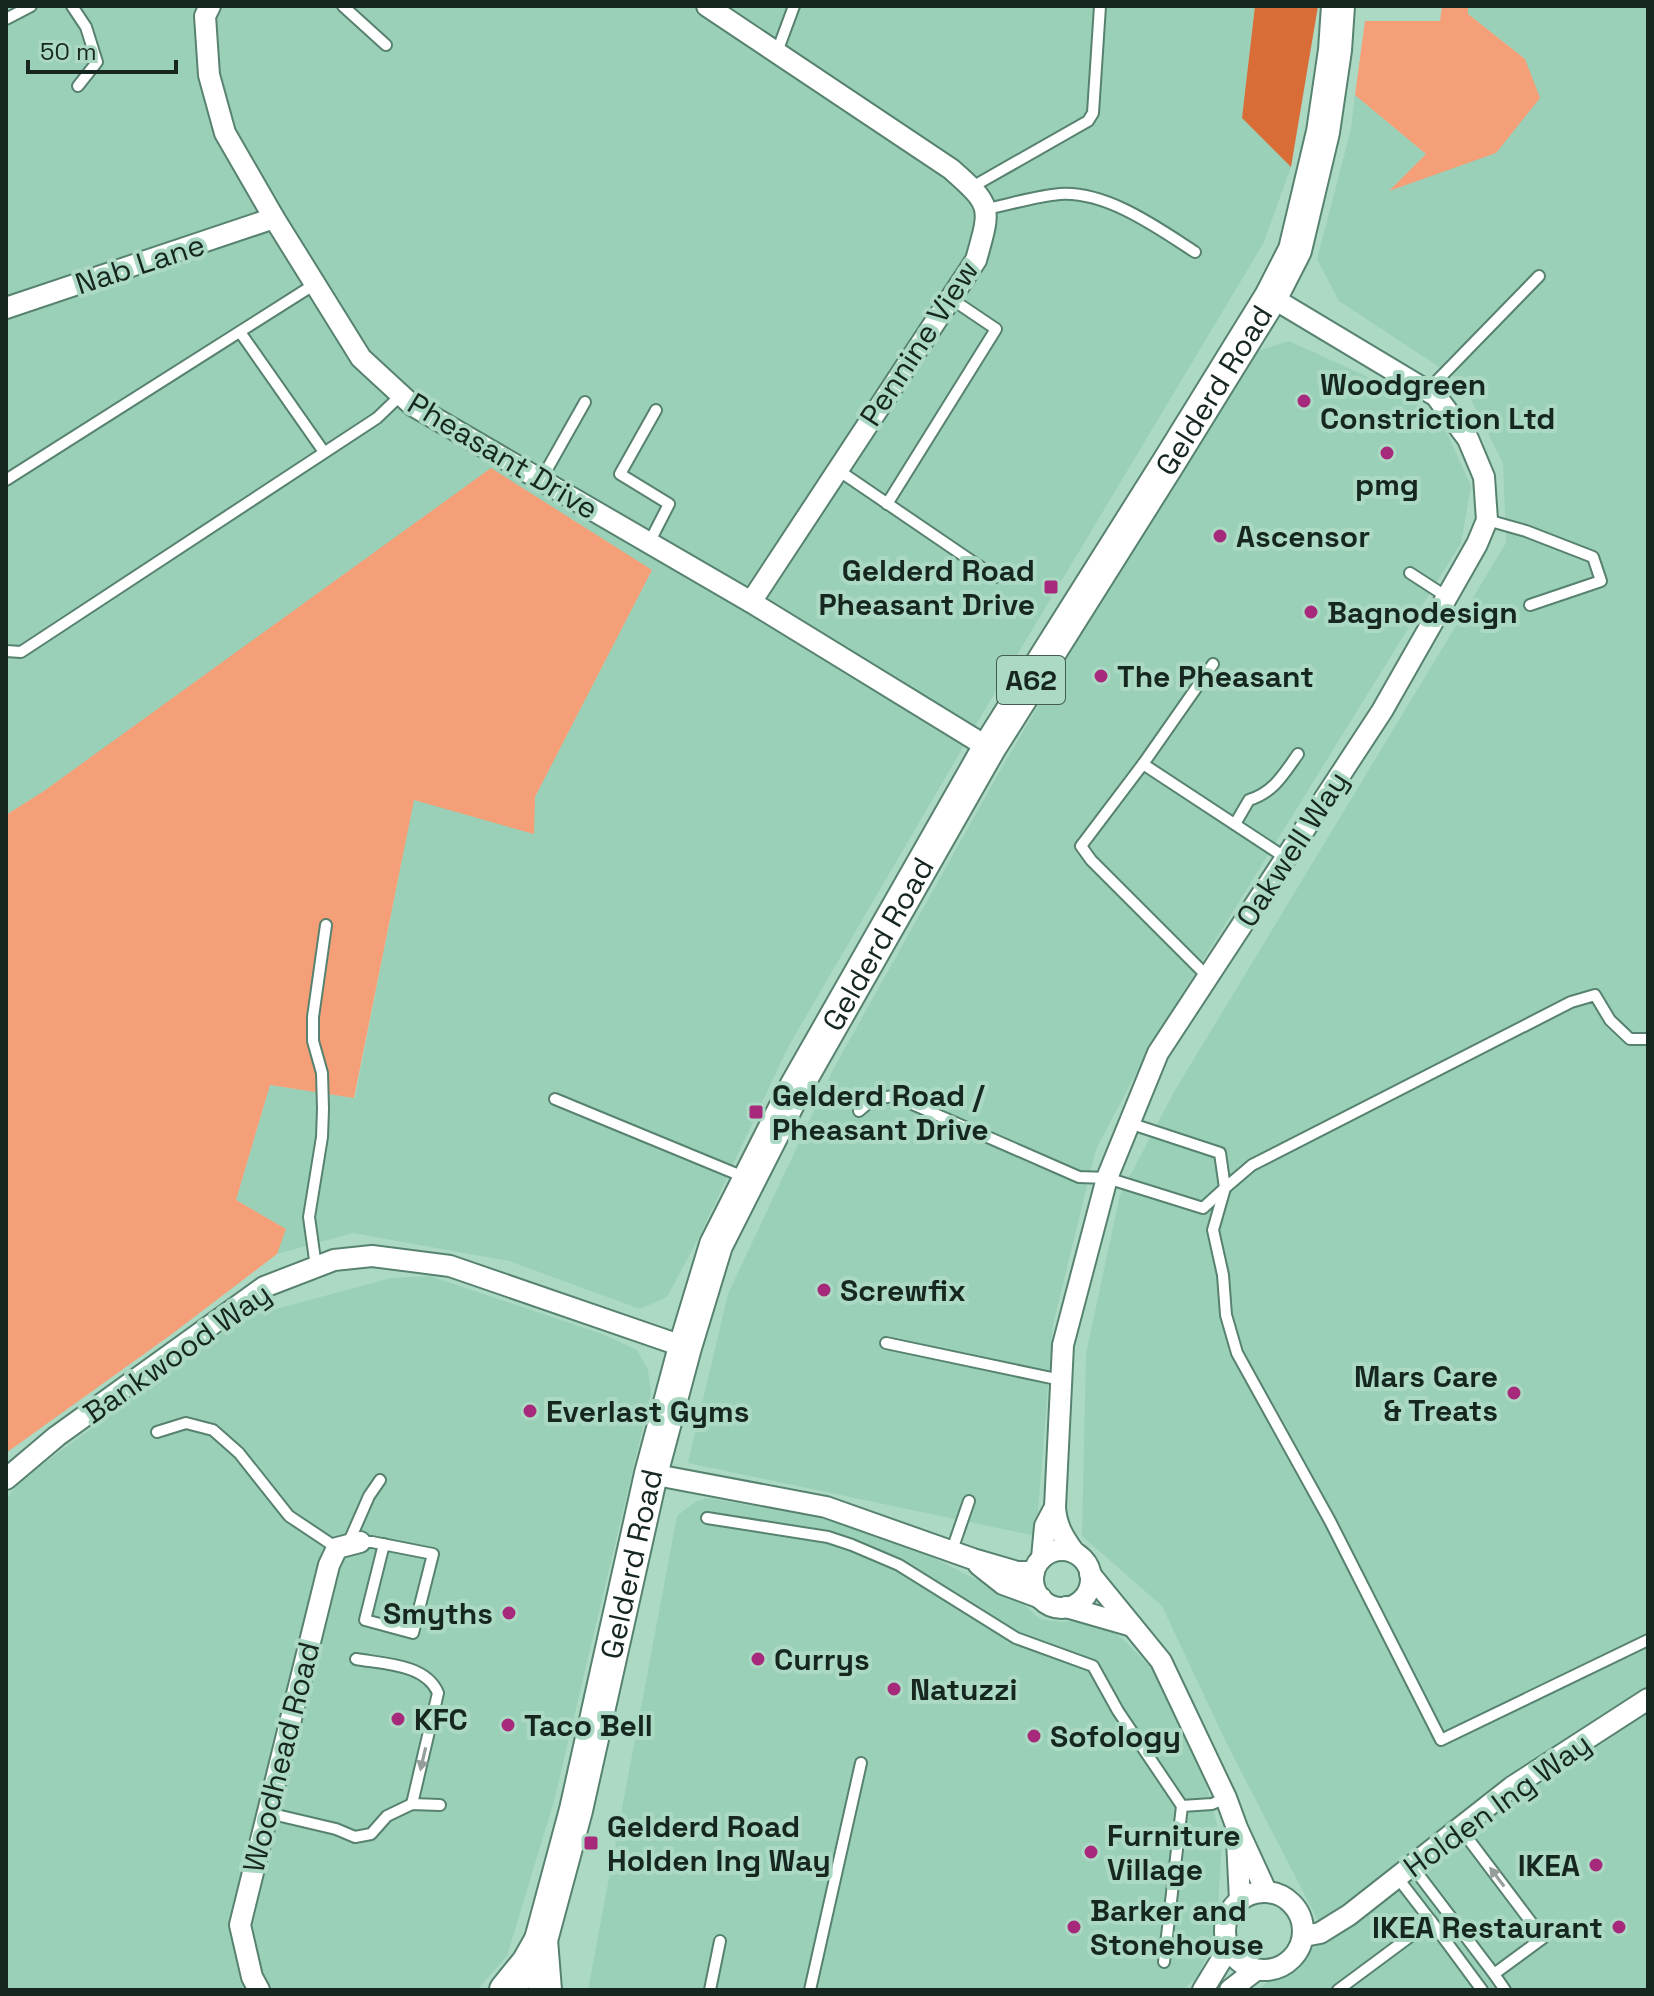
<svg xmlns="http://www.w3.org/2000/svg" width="1654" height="1996" font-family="'Space Grotesk',sans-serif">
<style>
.built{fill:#9ad0b7}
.green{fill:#f59f78}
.forest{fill:#d96d37}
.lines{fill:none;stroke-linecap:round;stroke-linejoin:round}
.lane-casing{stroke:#57826f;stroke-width:14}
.street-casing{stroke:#57826f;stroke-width:24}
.primary-casing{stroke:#57826f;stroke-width:36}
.lane{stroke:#fff;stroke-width:10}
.street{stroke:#fff;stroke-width:20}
.primary{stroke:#fff;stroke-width:32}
.oneway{fill:#969e9b}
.poi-dot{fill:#a6297b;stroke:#acd9c4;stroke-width:3}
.labels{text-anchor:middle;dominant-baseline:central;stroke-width:8;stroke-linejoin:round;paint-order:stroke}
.shield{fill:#acd9c4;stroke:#435c51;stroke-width:2}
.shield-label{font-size:28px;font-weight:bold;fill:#162720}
.street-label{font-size:30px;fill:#162720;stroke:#acd9c4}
.poi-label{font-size:30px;font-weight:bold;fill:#162720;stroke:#acd9c4;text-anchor:start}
</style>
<rect width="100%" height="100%" fill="#acd9c4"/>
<!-- built -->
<g class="built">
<path d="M6 6H1255L1242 118 1291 167 1263 244 1011 665 788 1047 700 1235 667 1297 640 1309 509 1261 353 1233 277 1254 286 1229 236 1200 270 1085 355 1098 414 799 535 797 652 570 44 791 6 815Z"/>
<path d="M1468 6H1648V1702L1638 1706 1504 1807 1648 1714V1990H1257L1327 1938 1227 1744 1162 1606 1082 1536 1086 1354 1120 1195 1174 1092 1506 543 1503 463 1462 382 1339 301 1317 259 1351 129 1355 95 1426 154 1391 190 1525 59 1468 14Z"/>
<path d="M1289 341 1392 388 1442 422 1471 486 1461 543 1156 1036 1096 1149 1053 1325 1036 1536 688 1463 728 1294 835 1066 1001 769 1126 556 1252 353Z"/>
<path d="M430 1276 605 1335 637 1350 648 1370 651 1393 554 1801 507 1956 477 1990H6V1499L22 1479 243 1318 391 1278Z"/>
<path d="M707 1498 843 1522 893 1538 1020 1601 1040 1619 1061 1622 1087 1620 1114 1631 1153 1669 1200 1763 1222 1842 1216 1936 1197 1978 1182 1990H588L677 1516 695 1502Z"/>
</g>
<!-- green -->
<g class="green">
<path d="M1442 6H1468V14L1525 59 1540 98 1496 153 1389 191 1426 154 1355 95 1365 21H1440Z"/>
<path d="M491 468 652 570 535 797 534 834 414 800 354 1098 270 1085 236 1200 286 1229 277 1254 172 1334 6 1453V815L44 791Z"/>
</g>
<!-- forest -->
<path class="forest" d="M1255 6H1318L1291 167 1242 118Z"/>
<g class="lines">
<defs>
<g id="lane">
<path d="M72 6 86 27 97 62 78 86"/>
<path d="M343 6 386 45"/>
<path d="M6 19 31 6"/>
<path d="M777 52 794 6"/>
<path d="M972 187 1088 121 1093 113 1100 6"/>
<path d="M987 209C1011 204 1036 196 1060 194 1107 191 1158 228 1195 252"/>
<path d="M240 332 324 452"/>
<path d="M1427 391 1539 276"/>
<path d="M838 470 995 577"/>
<path d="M6 480 315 284"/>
<path d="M541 480 585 402"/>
<path d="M887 504 996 329 950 298"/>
<path d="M1487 520 1526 531 1593 557 1601 581 1530 605"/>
<path d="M649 543 669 504 620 474 656 410"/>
<path d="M1410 573 1447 597"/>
<path d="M6 651 21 652 377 418 401 395"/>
<path d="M1143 764 1286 858"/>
<path d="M1235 824 1249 800C1274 792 1283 775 1298 754"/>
<path d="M1208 977 1091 860 1081 846 1143 764 1213 664"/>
<path d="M1648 1039H1630L1610 1020 1595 995 1571 1002 1252 1165 1225 1188 1213 1230 1223 1275 1226 1315 1237 1353 1330 1521 1441 1740 1648 1640"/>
<path d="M555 1099 744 1177"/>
<path d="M859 1111 873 1099 894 1096 1079 1177 1107 1178 1203 1208 1225 1188 1220 1153 1129 1123"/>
<path d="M316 1267 309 1217 322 1137 323 1109 322 1073 313 1041V1017L326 925"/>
<path d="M886 1343 1061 1380"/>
<path d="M157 1432 186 1423 213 1430 239 1453 289 1516 337 1548"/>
<path d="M707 1518 828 1537 852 1545 899 1565 1016 1638 1093 1666 1118 1711 1182 1806"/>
<path d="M360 1542H372L433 1554 413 1633 365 1620 384 1544"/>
<path d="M348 1544 369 1496 380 1480"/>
<path d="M952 1550 969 1501"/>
<path d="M356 1659C384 1664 426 1664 438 1693L412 1804"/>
<path d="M268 1813 336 1829 355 1837 371 1834 387 1816 412 1804 440 1805"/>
<path d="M1412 1866 1494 1974 1543 1938 1460 1828"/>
<path d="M1431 1921 1482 1990"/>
<path d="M1164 1962 1182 1806 1212 1804 1226 1798"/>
<path d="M1494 1974 1505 1990"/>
<path d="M710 1990 720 1941"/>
<path d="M810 1990 861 1763"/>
<path d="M1338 1990 1431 1921 1397 1877"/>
</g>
<g id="street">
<path d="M210 6 205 16 209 75 225 133 274 218 361 358 412 405 751 602 989 748"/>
<path d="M707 6 951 169C993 206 991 207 976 260L751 602"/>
<path d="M6 308 274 218"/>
<path d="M651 1474 826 1507 973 1559 1017 1572H1034"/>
<path d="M6 1479 57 1436 264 1287 334 1260 372 1256 450 1266 685 1347"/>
<circle cx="1062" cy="1579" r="29"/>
<path d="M1074 1552C1063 1537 1056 1525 1055 1507L1063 1345 1107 1178 1158 1053 1382 711 1477 544 1487 520 1484 477 1468 439 1436 396 1271 297"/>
<path d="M1042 1558 1045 1526 1055 1507"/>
<path d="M979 1565 1003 1584 1041 1598"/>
<path d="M1090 1574 1161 1661 1226 1798 1237 1828 1266 1891"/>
<path d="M1066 1607 1132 1626"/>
<path d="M1237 1840 1240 1900"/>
<circle cx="1264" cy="1931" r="39"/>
<path d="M1304 1936 1320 1933 1349 1915 1512 1787 1648 1699"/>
<path d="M259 1990 252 1977 240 1925 329 1565 337 1548 360 1542"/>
<path d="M1203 1990 1228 1949"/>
<path d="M1230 1990 1256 1970"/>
</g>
<g id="primary">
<path d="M541 1940 545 1990"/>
<path id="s1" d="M506 1990 528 1963 541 1940 576 1810 651 1474 685 1347 716 1245 796 1087 989 748 1169 462 1271 297 1295 250 1323 132 1335 50 1338 6"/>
</g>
</defs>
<!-- lane casing -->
<use href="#lane" class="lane-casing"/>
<!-- street casing -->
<use href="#street" class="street-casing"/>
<!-- primary casing -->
<use href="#primary" class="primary-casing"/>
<!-- lane -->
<use href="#lane" class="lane"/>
<!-- street -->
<use href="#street" class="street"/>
<!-- primary -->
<use href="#primary" class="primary"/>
</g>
<!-- one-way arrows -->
<defs><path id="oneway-solid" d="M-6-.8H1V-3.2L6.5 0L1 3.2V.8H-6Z" transform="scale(2)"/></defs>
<g class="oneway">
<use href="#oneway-solid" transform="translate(423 1759) rotate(103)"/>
<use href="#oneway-solid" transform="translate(1497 1877) rotate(-127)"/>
</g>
<!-- markers -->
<g class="poi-dot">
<circle cx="1304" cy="401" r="8"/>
<circle cx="1387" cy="453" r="8"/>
<circle cx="1220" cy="536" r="8"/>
<rect x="1043" y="579" width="16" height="16" rx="4"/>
<circle cx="1311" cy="612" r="8"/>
<circle cx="1101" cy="676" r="8"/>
<rect x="748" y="1104" width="16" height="16" rx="4"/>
<circle cx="824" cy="1290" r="8"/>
<circle cx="1514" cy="1393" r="8"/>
<circle cx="530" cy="1411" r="8"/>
<circle cx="509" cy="1613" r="8"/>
<circle cx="758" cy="1659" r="8"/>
<circle cx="894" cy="1689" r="8"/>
<circle cx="398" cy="1719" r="8"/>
<circle cx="508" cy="1725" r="8"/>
<circle cx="1034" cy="1736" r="8"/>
<rect x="583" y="1835" width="16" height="16" rx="4"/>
<circle cx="1091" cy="1852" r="8"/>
<circle cx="1596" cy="1865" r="8"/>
<circle cx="1074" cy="1927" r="8"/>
<circle cx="1619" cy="1927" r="8"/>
</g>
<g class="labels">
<!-- shield labels -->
<rect class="shield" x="997" y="656" width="68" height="48" rx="6"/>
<g class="shield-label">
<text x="1031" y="680">A62</text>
</g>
<!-- street labels -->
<g class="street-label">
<text transform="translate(140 264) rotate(-18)">Nab Lane</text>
<text transform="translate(919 343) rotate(-57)">Pennine View</text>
<text stroke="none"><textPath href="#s1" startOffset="1768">Gelderd Road</textPath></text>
<text transform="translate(503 456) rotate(31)">Pheasant Drive</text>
<text transform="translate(1292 849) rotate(-57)">Oakwell Way</text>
<text stroke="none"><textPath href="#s1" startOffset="1120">Gelderd Road</textPath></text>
<text transform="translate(177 1353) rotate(-35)">Bankwood Way</text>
<text stroke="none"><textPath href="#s1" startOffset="448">Gelderd Road</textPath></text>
<text transform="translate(281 1757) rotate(-76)">Woodhead Road</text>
<text transform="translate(1497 1805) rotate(-36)">Holden Ing Way</text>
</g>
<!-- poi labels -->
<g class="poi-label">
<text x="1320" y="384">Woodgreen<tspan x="1320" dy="34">Constriction Ltd</tspan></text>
<text x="1387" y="484" text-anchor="middle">pmg</text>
<text x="1236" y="536">Ascensor</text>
<text x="1035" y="570" text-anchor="end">Gelderd Road<tspan x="1035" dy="34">Pheasant Drive</tspan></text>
<text x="1327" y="612">Bagnodesign</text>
<text x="1117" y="676">The Pheasant</text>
<text x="772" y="1095">Gelderd Road /<tspan x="772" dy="34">Pheasant Drive</tspan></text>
<text x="840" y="1290">Screwfix</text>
<text x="1498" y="1376" text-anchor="end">Mars Care<tspan x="1498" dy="34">&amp; Treats</tspan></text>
<text x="546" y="1411">Everlast Gyms</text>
<text x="493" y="1613" text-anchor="end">Smyths</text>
<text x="774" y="1659">Currys</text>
<text x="910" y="1689">Natuzzi</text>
<text x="414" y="1719">KFC</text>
<text x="524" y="1725">Taco Bell</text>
<text x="1050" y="1736">Sofology</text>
<text x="607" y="1826">Gelderd Road<tspan x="607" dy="34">Holden Ing Way</tspan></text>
<text x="1107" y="1835">Furniture<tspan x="1107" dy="34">Village</tspan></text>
<text x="1580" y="1865" text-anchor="end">IKEA</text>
<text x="1090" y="1910">Barker and<tspan x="1090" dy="34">Stonehouse</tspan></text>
<text x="1603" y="1927" text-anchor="end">IKEA Restaurant</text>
</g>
</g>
<!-- border -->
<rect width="1654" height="1996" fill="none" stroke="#162720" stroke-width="16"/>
<!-- scale -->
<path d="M28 60v12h148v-12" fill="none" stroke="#162720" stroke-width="4"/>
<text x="40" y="60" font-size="24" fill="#162720" stroke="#acd9c4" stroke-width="6" paint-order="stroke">50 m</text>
</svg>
